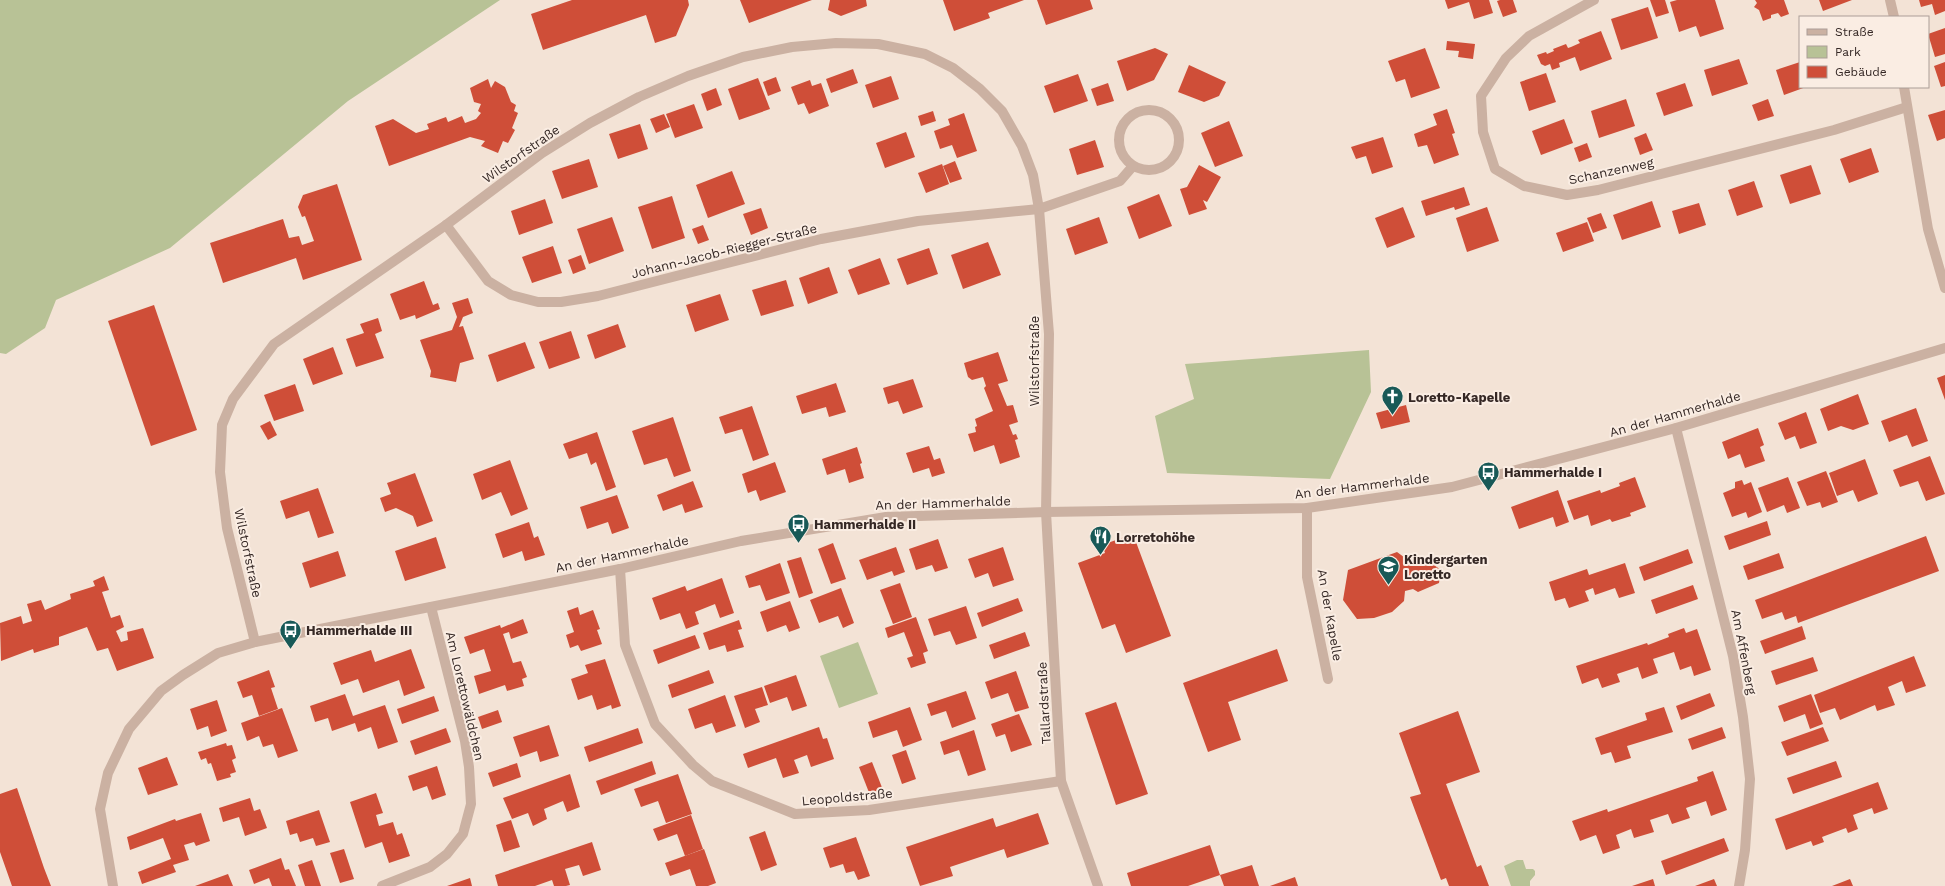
<svg xmlns="http://www.w3.org/2000/svg" width="1945" height="886" font-family="'Work Sans',sans-serif">
<style>
.green{fill:#b8c296}
.building{fill:#cf4e38}
.lines{fill:none;stroke-linecap:round;stroke-linejoin:round}
.minor{stroke:#cbb1a2;stroke-width:10}
.labels{text-anchor:middle;dominant-baseline:central;stroke-width:4;stroke-linejoin:round;paint-order:stroke}
.street-label{font-size:13px;fill:#352825;stroke:#faede3}
.poi-label{font-size:13px;font-weight:bold;fill:#352825;stroke:#faede3;text-anchor:start}
</style>
<rect width="100%" height="100%" fill="#f3e3d6"/>
<!-- green -->
<g class="green">
<path d="M0 0H500L348 101 170 248 56 300 45 328 6 354 0 353Z"/>
<path d="M1369 350 1371 392 1330 479 1167 473 1155 416 1194 399 1185 364Z"/>
<path d="M858 642 878 694 839 708 820 656Z"/>
<path d="M1517 860H1523L1526 869H1533L1535 871V875L1530 881V886H1511L1504 866Z"/>
</g>
<!-- building -->
<g class="building">
<path d="M572 0H688L689 5 676 36 655 43 646 15 543 50 531 14Z"/>
<path d="M740 0H812L749 23Z"/>
<path d="M830 0H866L867 6 841 16 828 10Z"/>
<path d="M943 0H1024L988 13 990 18 954 31Z"/>
<path d="M1037 0H1090L1093 9 1046 25Z"/>
<path d="M1445 0H1489L1493 13 1474 19 1469 2 1448 9Z"/>
<path d="M1500 0H1513L1517 12 1503 17 1497 1Z"/>
<path d="M1650 0H1665L1669 13 1656 17Z"/>
<path d="M1677 0H1715L1724 29 1700 37 1696 26 1679 32 1670 2Z"/>
<path d="M1755 0H1784L1789 14 1781 17 1778 13 1771 15V18L1763 21 1759 10 1754 7 1757 3Z"/>
<path d="M1819 0H1852L1823 11Z"/>
<path d="M1919 0H1945V11L1935 15 1932 4 1921 7Z"/>
<path d="M1648 7 1658 38 1621 50 1611 19Z"/>
<path d="M1945 28V54L1935 57 1928 34Z"/>
<path d="M1601 31 1612 59 1580 71 1575 57 1559 63 1560 67 1552 70 1550 64 1545 66 1541 64 1537 55 1546 52 1547 54 1554 51 1553 49 1566 44 1568 48 1571 47 1580 43 1578 40Z"/>
<path d="M1447 41 1475 44 1473 59 1458 57 1459 51 1446 50Z"/>
<path d="M1155 48 1168 54 1154 80 1127 91 1117 61Z"/>
<path d="M1425 48 1440 88 1411 98 1405 79 1396 82 1388 61Z"/>
<path d="M1739 59 1748 84 1712 96 1704 70Z"/>
<path d="M1800 62V87H1806L1784 95 1776 70Z"/>
<path d="M1945 62V86L1941 87 1934 66Z"/>
<path d="M1189 65 1226 82 1219 96 1204 102 1178 92Z"/>
<path d="M853 69 858 83 831 93 826 79Z"/>
<path d="M1546 73 1556 102 1529 111 1520 82Z"/>
<path d="M1078 74 1088 101 1054 113 1044 86Z"/>
<path d="M891 76 899 99 873 108 865 85Z"/>
<path d="M776 77 781 91 768 96 763 82Z"/>
<path d="M758 78 770 109 739 120 728 89Z"/>
<path d="M488 79 491 88 495 81 505 87 511 102 516 105 514 111 518 113 512 128 515 130 508 143 503 141 498 153 481 146 485 141 470 137 389 166 375 126 393 119 416 133 429 129 427 124 446 117 448 122 462 116 465 123 476 119 481 113 478 111 481 104 474 102 470 88Z"/>
<path d="M810 80 812 86 821 83 829 106 809 114 804 103 798 105 791 87Z"/>
<path d="M1108 83 1114 101 1097 106 1091 89Z"/>
<path d="M1685 83 1693 106 1664 116 1656 93Z"/>
<path d="M716 88 722 105 707 111 701 94Z"/>
<path d="M1626 99 1635 126 1599 138 1591 111Z"/>
<path d="M1768 99 1774 116 1758 121 1752 105Z"/>
<path d="M694 104 703 128 675 138 666 114Z"/>
<path d="M1447 109 1455 133 1452 134 1459 155 1434 164 1427 145 1418 147 1414 134 1437 125 1433 114Z"/>
<path d="M1945 110V138L1937 141 1928 115Z"/>
<path d="M933 111 936 121 921 126 918 116Z"/>
<path d="M964 113 977 151 957 158 952 145 940 149 934 131 950 125 948 119Z"/>
<path d="M664 114 670 127 656 133 650 119Z"/>
<path d="M1564 119 1573 143 1541 155 1532 131Z"/>
<path d="M1229 121 1243 156 1215 167 1201 133Z"/>
<path d="M640 124 648 149 618 159 609 134Z"/>
<path d="M906 132 915 157 885 168 876 143Z"/>
<path d="M1646 133 1653 150 1640 155 1634 138Z"/>
<path d="M1383 137 1393 167 1372 174 1366 156 1356 159 1351 147Z"/>
<path d="M1095 140 1104 167 1077 175 1069 149Z"/>
<path d="M1587 143 1592 157 1579 162 1574 148Z"/>
<path d="M1871 148 1879 172 1849 183 1840 159Z"/>
<path d="M589 159 598 187 562 199 552 171Z"/>
<path d="M955 161 962 179 950 183 943 166Z"/>
<path d="M942 164 949 184 926 193 918 173Z"/>
<path d="M1199 165 1221 177 1207 202 1203 200 1207 209 1189 215 1180 189 1187 187Z"/>
<path d="M1811 165 1821 194 1790 204 1780 175Z"/>
<path d="M732 171 745 204 708 218 696 185Z"/>
<path d="M1754 181 1763 207 1737 216 1728 190Z"/>
<path d="M337 184 362 260 303 280 296 258 223 283 210 243 283 219 289 238 299 236 302 245 314 241 305 216 302 217 298 207 303 195Z"/>
<path d="M1464 187 1470 205 1455 210 1454 207 1426 216 1421 201Z"/>
<path d="M1159 194 1172 226 1139 239 1127 207Z"/>
<path d="M672 196 685 238 652 249 638 207Z"/>
<path d="M545 199 553 223 519 235 511 211Z"/>
<path d="M1652 201 1661 227 1622 240 1613 215Z"/>
<path d="M1699 203 1706 225 1679 234 1672 211Z"/>
<path d="M1403 207 1415 237 1387 248 1375 218Z"/>
<path d="M1487 207 1499 241 1467 252 1456 218Z"/>
<path d="M761 208 768 228 751 235 743 214Z"/>
<path d="M1601 213 1607 228 1593 233 1587 218Z"/>
<path d="M612 217 624 251 589 264 577 229Z"/>
<path d="M1099 217 1108 243 1075 255 1066 229Z"/>
<path d="M1587 222 1594 241 1563 252 1556 233Z"/>
<path d="M703 225 709 240 698 244 692 229Z"/>
<path d="M988 242 1001 275 963 289 951 255Z"/>
<path d="M553 246 562 273 532 283 522 257Z"/>
<path d="M929 248 938 274 907 285 897 259Z"/>
<path d="M581 255 586 269 573 274 568 260Z"/>
<path d="M880 258 890 284 858 295 848 270Z"/>
<path d="M829 267 838 293 808 304 799 278Z"/>
<path d="M786 280 794 306 761 316 752 290Z"/>
<path d="M424 281 433 305 438 303 440 309 416 319 415 315 400 320 390 294Z"/>
<path d="M720 294 729 320 695 332 686 305Z"/>
<path d="M468 298 473 313 463 317 459 327 463 326 474 359 460 363 456 382 430 377 431 371 420 340 452 330 457 317 452 303Z"/>
<path d="M154 305 197 430 151 446 108 321Z"/>
<path d="M378 318 382 331 375 334 384 358 356 367 346 339 364 333 360 324Z"/>
<path d="M618 324 626 347 595 359 587 335Z"/>
<path d="M571 331 580 358 549 369 539 342Z"/>
<path d="M525 342 535 368 497 382 488 355Z"/>
<path d="M333 347 343 374 313 385 303 359Z"/>
<path d="M998 352 1008 381 998 384 1007 406 1013 405 1018 422 1009 425 1013 435 1016 434 1018 439 1015 440 1020 457 1000 464 994 445 974 452 968 434 976 432 975 427 977 426 975 419 993 411 984 388 986 386 983 377 972 380 968 377 964 363Z"/>
<path d="M1945 375V400L1937 378Z"/>
<path d="M913 379 923 407 903 414 898 401 888 404 883 388Z"/>
<path d="M836 383 846 412 829 417 826 407 802 414 796 396Z"/>
<path d="M295 384 304 411 274 421 264 395Z"/>
<path d="M1858 394 1869 424 1853 430 1841 426 1828 431 1820 409Z"/>
<path d="M1406 405 1410 422 1381 429 1376 413Z"/>
<path d="M752 406 769 455 753 461 742 429 725 434 719 417Z"/>
<path d="M1916 408 1928 441 1912 447 1907 435 1889 442 1881 421Z"/>
<path d="M1806 412 1817 443 1800 449 1795 436 1785 440 1778 423Z"/>
<path d="M673 417 691 471 674 477 667 458 644 465 632 431Z"/>
<path d="M270 421 277 435 268 440 260 426Z"/>
<path d="M1758 428 1764 445 1760 447 1765 461 1745 468 1740 454 1728 459 1722 442Z"/>
<path d="M597 432 616 487 606 491 596 462 591 465 587 453 569 459 563 444Z"/>
<path d="M929 446 934 460 940 458 945 473 932 477 929 468 913 473 906 453Z"/>
<path d="M857 447 862 463 860 464 864 478 849 483 845 469 827 475 822 459Z"/>
<path d="M1930 456 1945 494 1926 501 1918 481 1900 487 1893 470Z"/>
<path d="M1865 459 1878 494 1858 502 1853 490 1837 496 1829 473Z"/>
<path d="M510 460 528 509 511 516 501 492 482 500 473 474Z"/>
<path d="M775 462 786 492 760 501 756 490 748 493 742 474Z"/>
<path d="M1826 471 1838 502 1822 508 1820 502 1807 506 1797 482Z"/>
<path d="M415 473 433 521 417 527 413 516 396 508 385 512 380 498 391 494 387 483Z"/>
<path d="M1635 477 1646 507 1630 513 1631 516 1612 522 1610 519 1591 526 1588 515 1574 520 1567 501 1600 490 1601 493 1620 486 1619 483Z"/>
<path d="M1788 477 1800 508 1787 513 1784 505 1767 512 1758 488Z"/>
<path d="M1742 480 1744 485 1751 482 1762 512 1748 518 1746 512 1732 517 1723 493 1735 488V482Z"/>
<path d="M693 481 703 507 685 513 682 504 663 511 657 495Z"/>
<path d="M318 488 334 533 318 538 309 511 286 519 280 501Z"/>
<path d="M1558 490 1569 522 1556 527 1553 517 1519 529 1511 507Z"/>
<path d="M617 495 629 528 612 534 608 522 587 529 580 507Z"/>
<path d="M1767 521 1771 535 1729 550 1724 536Z"/>
<path d="M529 522 534 538 538 536 545 555 525 561 522 551 503 558 495 534Z"/>
<path d="M1133 534 1171 636 1126 653 1115 624 1102 629 1078 563 1105 553 1102 545Z"/>
<path d="M1926 536 1939 571 1798 623 1796 616 1785 620 1782 612 1762 619 1755 600Z"/>
<path d="M436 537 446 568 405 581 395 551Z"/>
<path d="M938 539 948 568 935 572 932 565 916 570 909 549Z"/>
<path d="M833 543 846 579 831 584 818 549Z"/>
<path d="M896 547 905 572 894 576 892 571 867 580 859 560Z"/>
<path d="M1003 547 1014 580 993 587 988 573 975 578 968 559Z"/>
<path d="M1688 549 1693 563 1644 581 1639 567Z"/>
<path d="M338 551 346 576 310 588 302 563Z"/>
<path d="M1397 552 1416 566 1431 563 1441 570 1439 583 1418 592 1413 589 1405 591 1404 601 1392 612 1374 618 1357 619 1343 600 1348 570Z"/>
<path d="M1779 553 1784 568 1748 580 1743 566Z"/>
<path d="M801 557 813 593 799 598 787 561Z"/>
<path d="M780 563 790 593 766 601 760 585 749 588 745 576Z"/>
<path d="M1625 563 1635 593 1619 598 1615 588 1595 595 1593 588 1585 591 1589 601 1569 608 1565 598 1555 601 1549 582 1587 569 1589 575Z"/>
<path d="M104 576 109 590 102 592 111 618 120 615 124 627 116 631 121 642 128 640 127 632 143 628 154 658 117 671 108 648 97 651 87 627 59 637V645L34 653 33 649 1 661 0 623 21 616 23 624 32 621 27 604 41 600 45 610 71 599 70 594 95 586 93 581Z"/>
<path d="M722 578 734 613 720 618 715 604 695 612 699 624 686 629 680 613 660 620 652 598 685 586 687 591Z"/>
<path d="M900 583 912 617 893 624 880 590Z"/>
<path d="M1693 585 1698 599 1656 614 1651 600Z"/>
<path d="M841 588 854 623 843 628 838 616 819 623 810 600Z"/>
<path d="M1018 598 1023 611 982 627 977 613Z"/>
<path d="M790 601 800 628 789 632 786 625 767 632 760 612Z"/>
<path d="M966 606 977 638 956 645 950 631 934 636 928 619Z"/>
<path d="M578 607 580 615 593 610 600 629 597 630 602 644 581 651 578 645 570 648 566 635 574 632 567 611Z"/>
<path d="M916 617 928 651 923 653 926 663 911 668 907 658 913 656 904 632 888 638 885 628Z"/>
<path d="M523 619 528 633 511 639 509 632 503 634 513 663 521 661 527 677 522 679 524 686 507 691 505 685 479 694 474 676 491 671 484 649 470 654 464 637 500 625 501 628Z"/>
<path d="M739 620 742 629 738 630 744 647 727 652 725 645 709 650 703 633Z"/>
<path d="M1802 626 1806 639 1765 654 1760 641Z"/>
<path d="M1684 628 1686 633 1697 629 1711 670 1694 676 1691 666 1680 670 1674 652 1653 659 1658 673 1642 679 1638 667 1617 674 1620 682 1602 688 1598 678 1582 684 1576 666 1647 643 1648 645 1669 637 1668 634Z"/>
<path d="M1025 632 1030 646 994 659 989 645Z"/>
<path d="M695 635 700 648 658 664 653 650Z"/>
<path d="M411 649 425 688 404 696 399 680 363 693 358 679 341 685 333 663 371 650 375 662Z"/>
<path d="M1277 649 1288 681 1228 702 1241 740 1208 752 1183 683Z"/>
<path d="M1914 656 1926 686 1906 693 1902 681 1888 687 1895 705 1877 711 1875 705 1840 720 1835 708 1820 713 1814 695Z"/>
<path d="M1813 657 1818 671 1776 685 1771 671Z"/>
<path d="M605 659 621 706 612 709 611 705 597 710 592 695 578 700 571 679 588 673 585 665Z"/>
<path d="M269 670 275 687 271 688 278 709 259 716 252 695 243 698 237 682Z"/>
<path d="M709 670 714 683 672 698 668 685Z"/>
<path d="M1016 671 1029 708 1015 712 1008 693 991 699 985 682Z"/>
<path d="M796 675 807 706 792 711 787 697 770 703 764 686Z"/>
<path d="M762 687 768 705 755 709 760 722 745 728 734 696Z"/>
<path d="M966 691 976 719 952 728 946 711 931 716 927 704Z"/>
<path d="M1710 693 1715 706 1681 720 1676 706Z"/>
<path d="M345 694 353 716 385 705 398 742 378 749 371 727 358 732 355 723 332 731 328 718 315 722 310 706Z"/>
<path d="M1811 694 1823 724 1810 729 1805 714 1784 722 1778 706Z"/>
<path d="M725 695 736 726 716 733 712 723 695 729 688 709Z"/>
<path d="M434 696 439 711 402 724 397 709Z"/>
<path d="M217 700 227 731 211 737 208 726 197 730 190 709Z"/>
<path d="M1116 702 1148 794 1116 805 1085 713Z"/>
<path d="M910 707 922 740 903 747 897 730 873 738 868 722Z"/>
<path d="M1664 707 1673 732 1627 746 1631 758 1615 763 1611 752 1601 755 1595 738 1647 720 1645 713Z"/>
<path d="M282 708 298 751 278 758 273 744 263 747 259 736 247 741 241 723Z"/>
<path d="M498 710 502 722 482 729 478 717Z"/>
<path d="M1458 711 1480 772 1446 784 1477 867 1481 865 1489 886H1449L1446 878 1441 880 1410 797 1421 794 1399 733Z"/>
<path d="M1019 714 1032 745 1011 752 1005 734 996 737 991 724Z"/>
<path d="M549 725 559 756 540 762 537 751 520 757 513 737Z"/>
<path d="M819 727 823 739 827 738 834 759 811 767 807 755 794 760 799 773 783 778 776 758 748 768 743 754Z"/>
<path d="M1722 727 1726 738 1692 750 1688 739Z"/>
<path d="M1823 727 1829 741 1787 756 1781 742Z"/>
<path d="M446 728 451 742 415 755 410 741Z"/>
<path d="M638 728 643 743 589 762 584 747Z"/>
<path d="M974 730 986 770 968 776 959 750 944 755 940 742Z"/>
<path d="M226 743 227 746 232 745 236 758 232 760 236 772 230 774 231 777 217 781 211 763 208 764 206 758 201 760 198 752Z"/>
<path d="M906 750 916 779 902 784 892 755Z"/>
<path d="M167 757 178 785 148 795 138 768Z"/>
<path d="M652 761 656 774 601 795 596 781Z"/>
<path d="M1836 761 1842 777 1793 794 1787 778Z"/>
<path d="M872 762 883 790 870 795 859 767Z"/>
<path d="M517 763 521 777 493 787 488 773Z"/>
<path d="M437 766 446 795 432 800 427 786 413 791 408 776Z"/>
<path d="M1713 771 1727 810 1711 816 1706 801 1686 808 1690 818 1672 824 1668 814 1650 820 1654 832 1634 838 1631 829 1616 835 1620 848 1603 854 1596 835 1580 841 1572 821 1607 809 1608 812 1698 781 1697 777Z"/>
<path d="M570 774 580 807 567 812 563 801 544 809 547 819 533 826 528 813 512 819 503 798Z"/>
<path d="M678 774 692 814 666 823 658 801 641 807 634 789Z"/>
<path d="M1878 782 1888 809 1874 814 1872 808 1853 815 1858 829 1848 833 1846 828 1822 837 1824 842 1813 846 1811 841 1786 850 1775 819Z"/>
<path d="M17 788 44 868 51 886H12L0 852V794Z"/>
<path d="M376 793 383 813 376 815 379 826 393 822 397 835 402 833 410 856 389 863 382 842 365 848 350 802Z"/>
<path d="M250 798 254 811 260 809 267 828 245 836 239 817 223 822 219 808Z"/>
<path d="M319 810 330 842 316 846 313 838 300 842 297 833 290 835 286 821Z"/>
<path d="M201 813 210 841 196 846 194 842 184 845 189 860 173 865 176 872 142 884 138 872 171 859 163 838 130 850 127 837 175 819 176 821Z"/>
<path d="M1038 813 1049 844 1007 858 1004 849 950 867 953 876 920 886 906 847 993 818 996 827Z"/>
<path d="M691 815 703 849 685 856 677 834 658 841 653 829Z"/>
<path d="M511 820 520 847 504 852 496 825Z"/>
<path d="M765 831 777 865 761 871 749 837Z"/>
<path d="M856 837 870 876 858 880 854 871 846 873 843 864 830 868 823 848Z"/>
<path d="M1724 838 1729 851 1666 875 1661 861Z"/>
<path d="M592 842 601 870 583 876 579 865 565 869 570 885 566 886H554L552 880 535 886H498L495 875Z"/>
<path d="M1210 845 1220 875 1252 865 1259 886H1224L1220 875 1188 886H1131L1127 873Z"/>
<path d="M344 849 354 879 340 883 330 853Z"/>
<path d="M704 849 716 883 708 886H696L690 869 670 876 665 863Z"/>
<path d="M281 858 285 870 289 869 296 886H272L269 878 254 884 249 870Z"/>
<path d="M312 860 321 886H305L298 865Z"/>
<path d="M228 874 233 886H195Z"/>
<path d="M1295 877 1298 886H1270Z"/>
<path d="M470 878 472 886H447Z"/>
<path d="M1653 879 1655 886H1632Z"/>
<path d="M1714 879 1717 886H1695Z"/>
<path d="M1850 879 1853 886H1832Z"/>
</g>
<g class="lines">
<!-- minor -->
<g class="minor">
<path d="M1594 0 1529 36 1506 58 1481 96 1483 132 1495 169 1524 186 1567 195 1598 190 1834 130 1907 107"/>
<path d="M1890 0 1894 17"/>
<path d="M1904 87 1928 229 1945 288"/>
<circle cx="1149" cy="140" r="30"/>
<path d="M446 225 488 281 511 295 538 302H561L598 296 821 239 918 221 1039 209 1120 181 1133 166"/>
<path d="M1676 428 1733 656 1743 717 1750 779 1745 850 1739 886"/>
<path d="M1307 508V577L1328 679"/>
<path d="M620 569 625 645 655 724 693 765 712 781 795 814 869 810 1061 781"/>
<path d="M255 642 227 528 220 472 222 425 233 399 274 344 446 225 542 153 590 123 639 97 688 76 743 57 792 47 836 43 878 44 925 54 953 68 980 89 1002 111 1022 146 1033 175 1039 209 1049 334 1046 512 1061 781 1098 886"/>
<path d="M113 886 100 809 108 773 129 729 161 691 183 675 218 653 255 642 620 569 741 541 886 517 1046 512 1307 508 1452 487 1676 428 1945 348"/>
<path d="M382 886 430 867 447 854 463 834 471 804 469 767 465 741 431 607"/>
</g>
</g>
<!-- icons -->
<defs>
<symbol id="church-pin" viewBox="-11 -11 22 30"><path d="M0 17L-7.5 6A9.5 9.5 0 1 1 7.5 6Z" fill="#185957" stroke="#faede3"/><path d="M-1.2-6h2.4v3.5h3.3v2.4h-3.3V6h-2.4V-.1h-3.3v-2.4h3.3Z" fill="#fff"/></symbol>
<symbol id="bus-pin" viewBox="-11 -11 22 30"><path d="M0 17L-7.5 6A9.5 9.5 0 1 1 7.5 6Z" fill="#185957" stroke="#faede3"/><path d="M-5-6H5V4H4V6H2V4H-2V6H-4V4H-5ZM-3.5-4V0h7V-4ZM-3.5 1.2v1.5H-2V1.2ZM2 1.2v1.5H3.5V1.2Z" fill="#fff"/></symbol>
<symbol id="restaurant-pin" viewBox="-11 -11 22 30"><path d="M0 17L-7.5 6A9.5 9.5 0 1 1 7.5 6Z" fill="#185957" stroke="#faede3"/><path d="M-5-6h1v4h1v-4h1v4h1v-4h1v5L-1.5 .5V6h-2V.5L-5-1ZM5-6V6H3V1.5H1.5Q1.5-4 5-6Z" fill="#fff"/></symbol>
<symbol id="school-pin" viewBox="-11 -11 22 30"><path d="M0 17L-7.5 6A9.5 9.5 0 1 1 7.5 6Z" fill="#185957" stroke="#faede3"/><path d="M0-5L7-2L0 1L-7-2ZM-4 1L0 2.5L4 1V4Q0 6-4 4Z" fill="#fff"/></symbol>
</defs>
<g fill-rule="evenodd">
<use href="#church-pin" x="1380" y="384" width="25" height="34"/>
<use href="#bus-pin" x="1476" y="460" width="25" height="34"/>
<use href="#bus-pin" x="786" y="512" width="25" height="34"/>
<use href="#restaurant-pin" x="1088" y="524" width="25" height="34"/>
<use href="#school-pin" x="1376" y="554" width="25" height="34"/>
<use href="#bus-pin" x="278" y="618" width="25" height="34"/>
</g>
<g class="labels">
<!-- street labels -->
<g class="street-label">
<text transform="translate(521 154) rotate(-35)">Wilstorfstraße</text>
<text transform="translate(1611 171) rotate(-12)">Schanzenweg</text>
<text transform="translate(724 251) rotate(-14)">Johann-Jacob-Riegger-Straße</text>
<text transform="translate(1034 361) rotate(-90)">Wilstorfstraße</text>
<text transform="translate(1675 414) rotate(-16)">An der Hammerhalde</text>
<text transform="translate(1362 486) rotate(-7)">An der Hammerhalde</text>
<text transform="translate(943 503) rotate(-2)">An der Hammerhalde</text>
<text transform="translate(248 553) rotate(78)">Wilstorfstraße</text>
<text transform="translate(622 554) rotate(-12)">An der Hammerhalde</text>
<text transform="translate(1330 615) rotate(80)">An der Kapelle</text>
<text transform="translate(1744 652) rotate(79)">Am Affenberg</text>
<text transform="translate(465 696) rotate(77)">Am Lorettowäldchen</text>
<text transform="translate(1044 703) rotate(-93)">Tallardstraße</text>
<text transform="translate(847 797) rotate(-5)">Leopoldstraße</text>
</g>
<!-- poi labels -->
<g class="poi-label">
<text x="1408" y="397">Loretto-Kapelle</text>
<text x="1504" y="472">Hammerhalde I</text>
<text x="814" y="524">Hammerhalde II</text>
<text x="1116" y="537">Lorretohöhe</text>
<text x="1404" y="559">Kindergarten<tspan x="1404" dy="15">Loretto</tspan></text>
<text x="306" y="630">Hammerhalde III</text>
</g>
</g>
<!-- legend -->
<rect x="1799" y="16" width="130" height="72" fill="#faede3" stroke="#ab9e97"/>
<rect x="1807" y="29" width="20" height="6" fill="#cbb1a2" stroke="#ab9e97"/>
<text x="1835" y="36" font-size="12" fill="#352825">Straße</text>
<rect x="1807" y="46" width="20" height="12" fill="#b8c296" stroke="#ab9e97"/>
<text x="1835" y="56" font-size="12" fill="#352825">Park</text>
<rect x="1807" y="66" width="20" height="12" fill="#cf4e38" stroke="#ab9e97"/>
<text x="1835" y="76" font-size="12" fill="#352825">Gebäude</text>
</svg>
